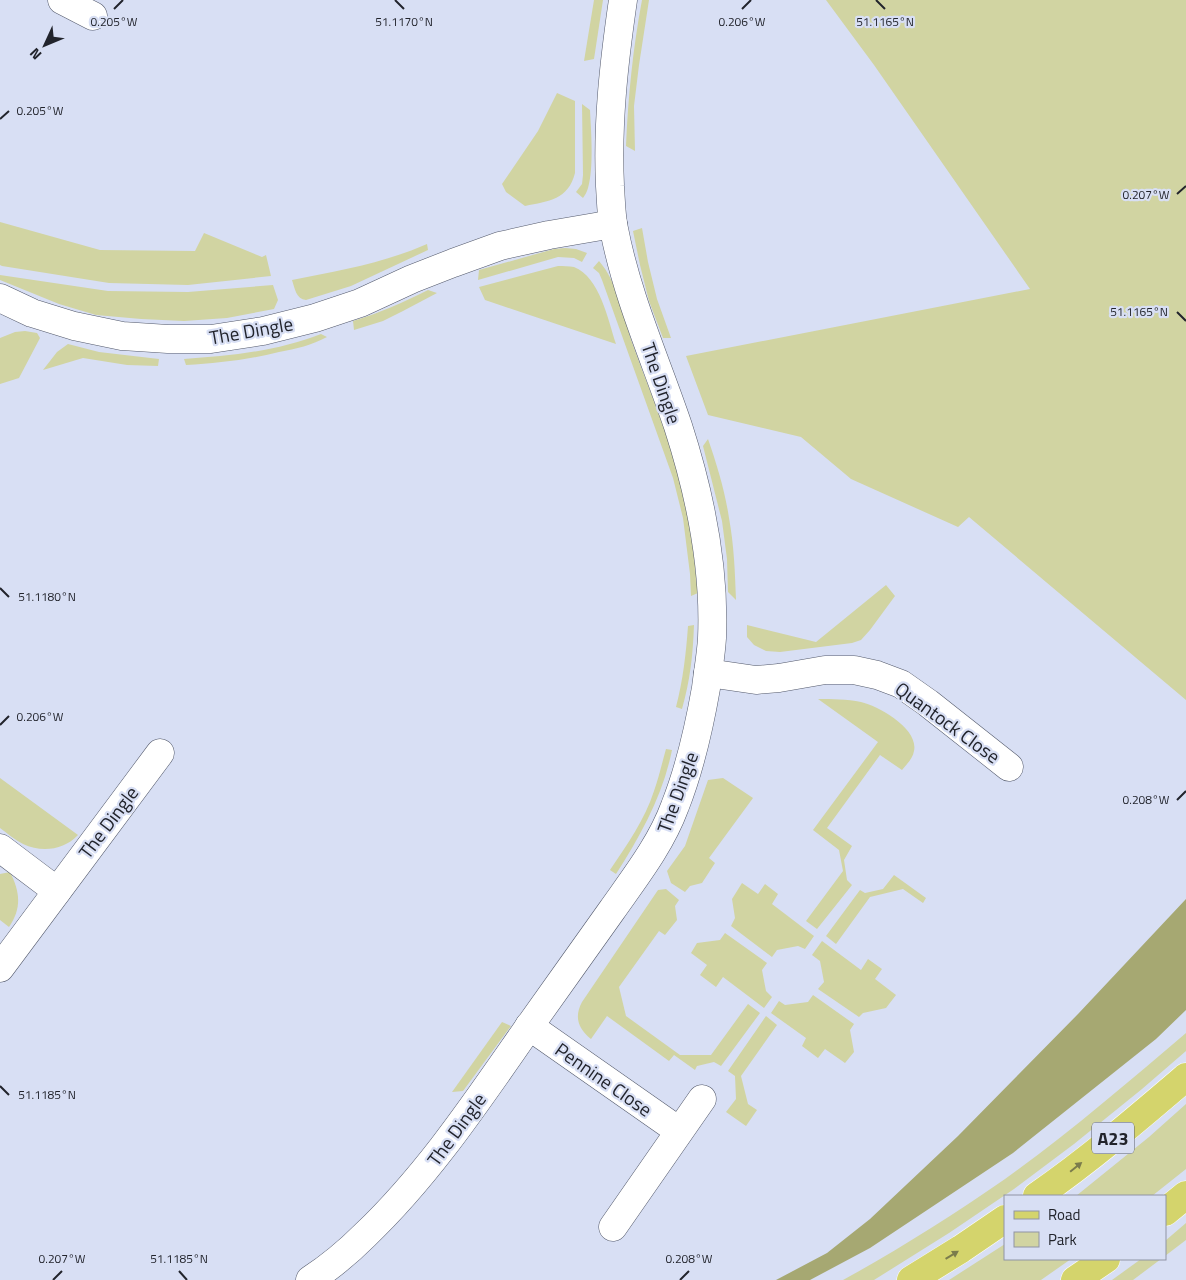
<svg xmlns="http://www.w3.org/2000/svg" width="1186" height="1280" font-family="'Titillium Web',sans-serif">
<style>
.green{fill:#d1d4a2}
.forest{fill:#a6a872}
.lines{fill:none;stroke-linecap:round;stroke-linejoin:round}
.street-casing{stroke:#53596b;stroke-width:29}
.primary-casing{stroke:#fff;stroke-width:29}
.street{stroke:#fff;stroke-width:28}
.primary{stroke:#d4d46c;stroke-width:28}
.oneway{fill:#7b7c4c}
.ticks{fill:none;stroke:#22242c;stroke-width:2}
.labels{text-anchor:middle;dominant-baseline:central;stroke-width:4.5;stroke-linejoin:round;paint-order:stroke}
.shield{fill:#d8dff4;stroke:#595c68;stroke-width:1}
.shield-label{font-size:18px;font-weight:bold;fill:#22242c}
.street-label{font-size:19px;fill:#22242c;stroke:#d8dff4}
.ticks-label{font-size:12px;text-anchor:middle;fill:#22242c;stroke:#d8dff4;stroke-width:4.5;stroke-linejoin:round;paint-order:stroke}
</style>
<rect width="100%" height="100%" fill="#d8dff4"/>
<!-- green -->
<g class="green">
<path d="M594 0H603L594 59 584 61Z"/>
<path d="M642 0H649L639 65 634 106 635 151 626 146C628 97 633 48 642 0Z"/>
<path d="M826 0H1186V700L969 517 958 527 851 479 801 437 708 415 686 356 1030 289 874 65Z"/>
<path d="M557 93 575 101V173C568 200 549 201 525 206L506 192 502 184 538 131Z"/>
<path d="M582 104 590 110C591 131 594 168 588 188 587 192 585 195 583 198L576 192 582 184 583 175Z"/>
<path d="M0 222 100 250 195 251 204 233 262 257 266 255 271 276 188 285 109 283 2 266 0 265Z"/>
<path d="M642 228 648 262 657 299 671 338H663L649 301 640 265 633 231Z"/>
<path d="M427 244 428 250 351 286 306 300C296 299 295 289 292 280 338 271 384 263 427 244Z"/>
<path d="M565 248 576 249 587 253 582 262 574 258 558 257 478 280 479 270 554 249Z"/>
<path d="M599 261C619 284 623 317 633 345 650 393 671 439 683 488 692 522 694 558 698 593L691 596 690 574 683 518 673 478 602 280 599 273 593 268Z"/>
<path d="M558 266C563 266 569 266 574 267 600 277 608 320 616 344L485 300 479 287Z"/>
<path d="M0 275 108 291 188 292 273 285 278 300 274 309 227 318 184 321 141 319 96 315 59 304 0 280Z"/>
<path d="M428 290 437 293 403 311 383 321 354 330 353 321C380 313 404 302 428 290Z"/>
<path d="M25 331 37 333 40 338 19 378 0 384V338L15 332Z"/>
<path d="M321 334 327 337C312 345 296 349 279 352 247 360 218 363 186 365L184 359C230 356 278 351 321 334Z"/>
<path d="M68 344 99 352 159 359 158 366 127 365 83 358 43 370 57 352Z"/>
<path d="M708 439C717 465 725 491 729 518 734 545 735 572 736 600L728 592 727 559 722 521 703 446Z"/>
<path d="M886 585 895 596 870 630 861 640 852 643 780 652 766 651 754 645 747 637V625L816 642Z"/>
<path d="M694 625C693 655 690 681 682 709L676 707C683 680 686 654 688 626Z"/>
<path d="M818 699C832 699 847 699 861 702 879 706 919 729 914 751 913 758 907 764 902 770L880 755 827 828 852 846 844 860 847 880 852 885 817 929 806 921 843 871 839 850 813 830 878 742Z"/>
<path d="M666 749 672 750C663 795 641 835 616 874L610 870C627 845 645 819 654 791 659 777 662 763 666 749Z"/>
<path d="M0 778 78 835C64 850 42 853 23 844 15 840 7 833 0 828Z"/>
<path d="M723 778 753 798 709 858 715 863 702 883 690 886 685 892 671 883 667 871 685 846 708 780Z"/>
<path d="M10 872C20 892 22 908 9 927L0 920V874Z"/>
<path d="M894 875 926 898 923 903 903 889 870 897 836 944 826 936 860 890 865 893 883 889Z"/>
<path d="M742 883 758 894 765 884 778 894 772 904 814 936 805 949 798 946 777 950 772 957 731 926 735 918 732 899Z"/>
<path d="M666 889 679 900 675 906 677 920 665 935 659 931 619 987 626 1016 680 1055H711L748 1004 760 1013 721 1066 714 1062 697 1066 695 1070 674 1055 669 1061 607 1016 591 1039C578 1028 574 1017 582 1002L658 890Z"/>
<path d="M725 933 767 963 762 970 766 991 772 997 764 1008 723 977 716 987 700 975 707 965 691 953 697 943 720 940Z"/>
<path d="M822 941 861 970 868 959 882 969 875 979 896 995 886 1008 863 1013 859 1017 818 989 824 982 820 961 812 955Z"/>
<path d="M813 995 854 1024 850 1030 854 1052 845 1063 825 1049 818 1058 802 1046 806 1038 771 1013 779 1001 785 1005 808 1002Z"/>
<path d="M766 1016 777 1025 741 1076 748 1104 757 1110 746 1126 726 1112 736 1099 735 1076 728 1071Z"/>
<path d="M502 1022 511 1026 463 1091 452 1092Z"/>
<path d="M1186 1033V1051L1142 1089 1074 1144 1014 1189 949 1233 874 1280H843C898 1250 953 1215 1005 1179 1068 1134 1127 1083 1186 1033Z"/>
<path d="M1186 1104V1169L1152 1196H1076L1149 1137Z"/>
<path d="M1186 1223V1240L1165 1256V1241Z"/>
<path d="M1005 1244V1259H1071L1041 1280H949Z"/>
<path d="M1141 1259H1161L1133 1280H1112Z"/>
</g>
<!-- forest -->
<path class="forest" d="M1186 899V1010L1156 1039 1013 1153 870 1248 810 1280H776L827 1253 870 1219 958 1136 1078 1014Z"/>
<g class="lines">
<defs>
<g id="street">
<path d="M62 0 93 16"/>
<path d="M0 298 32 313 74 326 122 336 168 339H211L263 331 315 318 360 303 412 279 453 263 500 246 549 235 613 224"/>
<path d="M708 673 756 680 779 678 825 670H854L877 675 901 684 928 703 1009 767"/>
<path d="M0 848 57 891"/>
<path d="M0 968 160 753"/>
<path d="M529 1026 679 1131"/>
<path d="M613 1227 702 1099"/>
<path d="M310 1280C330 1267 348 1252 365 1235 431 1172 481 1095 533 1021 559 984 586 947 612 910 636 876 661 844 675 806 690 768 699 728 706 688 708 671 711 655 712 638 715 567 700 494 678 426 656 361 627 297 614 229 611 215 611 200 610 186 607 123 614 62 623 0"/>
</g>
<g id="primary">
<path d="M1037 1196C1089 1160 1138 1118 1186 1077"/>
<path d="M1165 1212 1186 1195"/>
<path d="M911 1280 961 1249 1005 1219"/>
<path d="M1075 1280 1106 1259"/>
</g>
</defs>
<!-- street casing -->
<use href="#street" class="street-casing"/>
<!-- primary casing -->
<use href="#primary" class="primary-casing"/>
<!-- street -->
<use href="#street" class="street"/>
<!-- primary -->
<use href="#primary" class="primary"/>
</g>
<!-- one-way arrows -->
<defs><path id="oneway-solid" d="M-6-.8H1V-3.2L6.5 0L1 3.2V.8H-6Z" transform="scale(1.25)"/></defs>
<g class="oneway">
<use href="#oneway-solid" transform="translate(1076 1167) rotate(-39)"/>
<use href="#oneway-solid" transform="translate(952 1255) rotate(-31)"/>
</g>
<!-- ticks -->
<path class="ticks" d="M395 0 404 9M876 0 885 9M114 9 123 0M742 9 751 0M0 119 9 111M1177 194 1186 186M1177 312 1186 321M0 588 9 597M0 725 9 716M1177 800 1186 791M0 1086 9 1095M179 1271 187 1280M53 1280 62 1271M680 1280 689 1271"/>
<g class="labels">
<!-- shield labels -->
<rect class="shield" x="1092" y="1122.5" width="42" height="31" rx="4"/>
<g class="shield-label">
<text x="1113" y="1138">A23</text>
</g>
<!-- street labels -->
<g class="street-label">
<text transform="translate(251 330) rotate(-10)">The Dingle</text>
<text transform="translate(662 383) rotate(71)">The Dingle</text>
<text transform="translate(948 722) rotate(36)">Quantock Close</text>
<text transform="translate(677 792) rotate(-70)">The Dingle</text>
<text transform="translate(108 822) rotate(-53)">The Dingle</text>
<text transform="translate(604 1079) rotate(35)">Pennine Close</text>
<text transform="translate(456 1129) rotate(-54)">The Dingle</text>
</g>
</g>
<g class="ticks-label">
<text x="114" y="26">0.205°W</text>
<text x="742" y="26">0.206°W</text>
<text x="404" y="26">51.1170°N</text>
<text x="885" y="26">51.1165°N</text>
<text x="40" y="115">0.205°W</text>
<text x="1146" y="199">0.207°W</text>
<text x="1139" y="316">51.1165°N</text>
<text x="47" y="601">51.1180°N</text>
<text x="40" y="721">0.206°W</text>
<text x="1146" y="804">0.208°W</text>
<text x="47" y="1099">51.1185°N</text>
<text x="179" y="1263">51.1185°N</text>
<text x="62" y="1263">0.207°W</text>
<text x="689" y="1263">0.208°W</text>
</g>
<!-- legend -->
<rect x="1004" y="1195" width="162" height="65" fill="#d8dff4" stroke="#8f94a4"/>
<rect x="1014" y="1211" width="25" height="8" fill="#d4d46c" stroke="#8f94a4"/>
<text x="1048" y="1220" font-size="15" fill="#22242c">Road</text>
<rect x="1014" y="1232" width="25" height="15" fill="#d1d4a2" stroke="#8f94a4"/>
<text x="1048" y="1245" font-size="15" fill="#22242c">Park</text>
<!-- north arrow -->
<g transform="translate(45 45) rotate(226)" stroke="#d8dff4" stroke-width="4" paint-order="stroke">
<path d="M0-4L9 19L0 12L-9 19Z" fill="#22242c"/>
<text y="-8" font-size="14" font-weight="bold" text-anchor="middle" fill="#22242c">N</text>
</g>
</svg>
